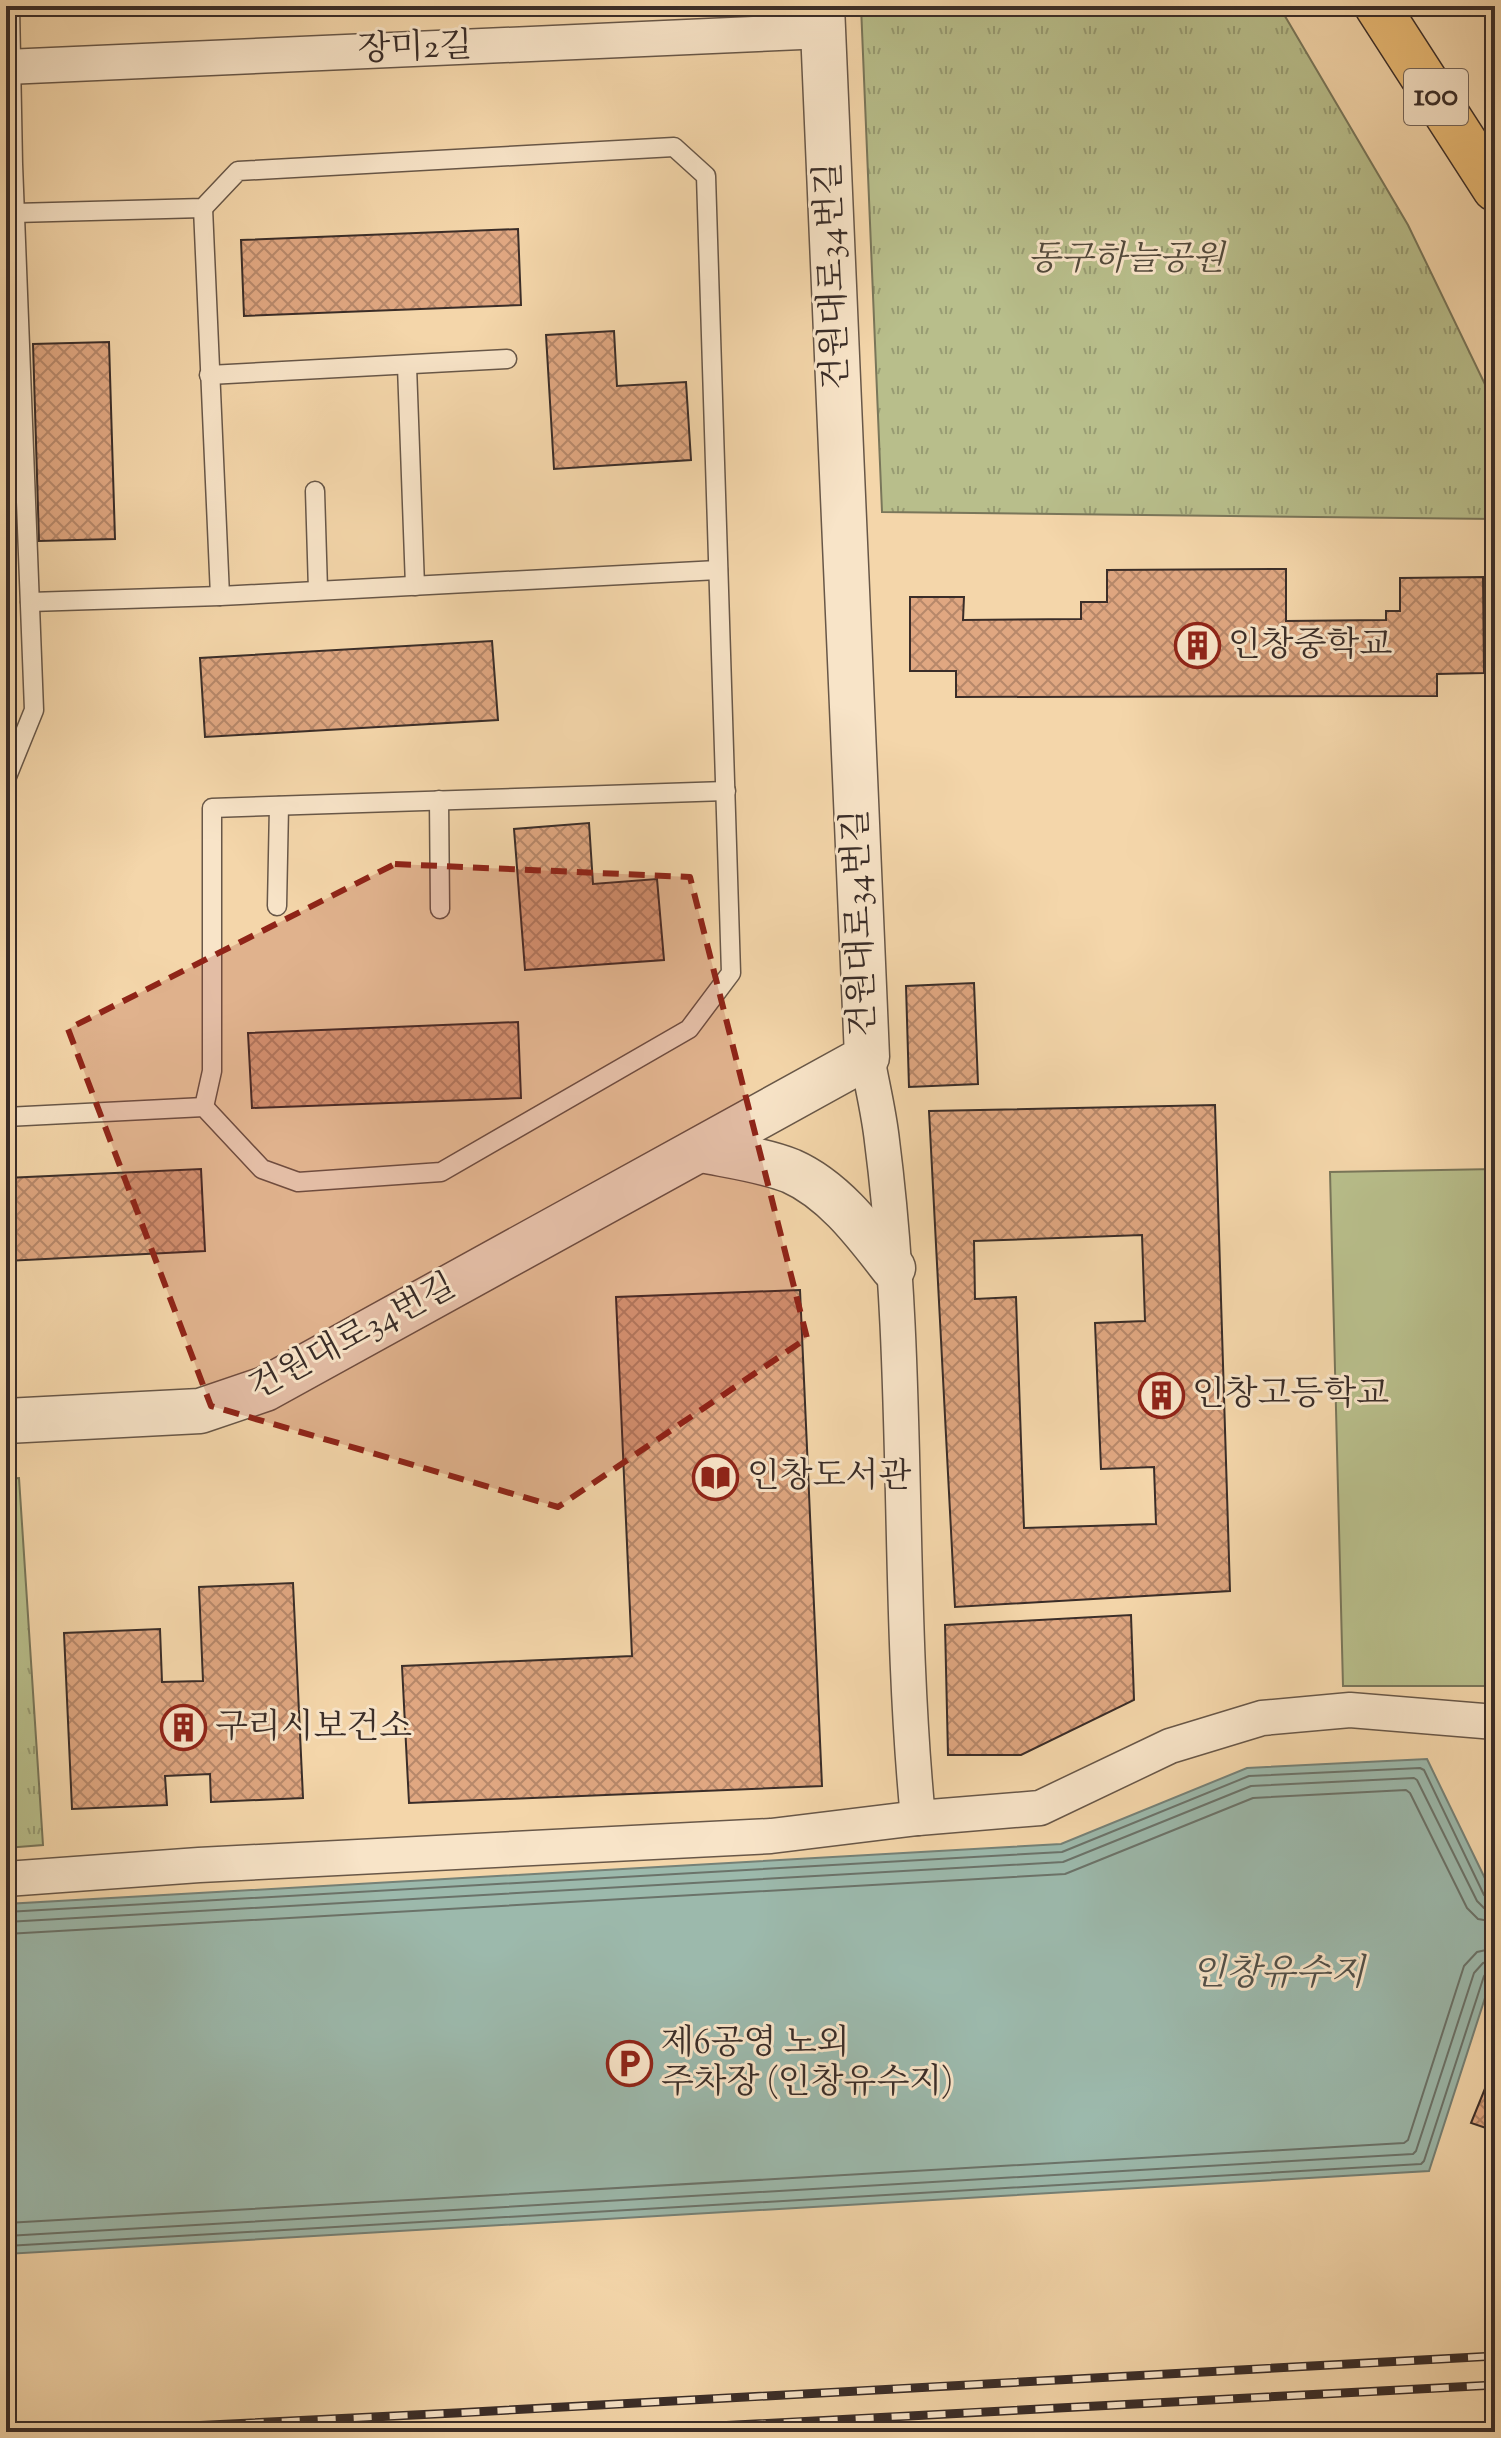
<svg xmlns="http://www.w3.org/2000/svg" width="1501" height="2438" font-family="'Sorts Mill Goudy','Noto Serif KR',serif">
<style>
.green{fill:#b8be8b;stroke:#79765a;stroke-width:2}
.park{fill:url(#park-tufts);stroke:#79765a;stroke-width:2}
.water{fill:#9cb9ac;stroke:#758177;stroke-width:2}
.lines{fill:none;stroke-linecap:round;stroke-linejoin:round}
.shore{stroke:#6b736a;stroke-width:2}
.building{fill:url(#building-cross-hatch);stroke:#3a2d28;stroke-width:2;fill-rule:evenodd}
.service-casing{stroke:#685748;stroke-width:21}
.minor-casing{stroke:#685748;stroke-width:37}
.tertiary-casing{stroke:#685748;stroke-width:47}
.motorway-casing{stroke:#3a2d28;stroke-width:47}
.service{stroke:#f8e4c8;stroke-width:18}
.minor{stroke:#f8e4c8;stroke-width:34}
.tertiary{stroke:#f8e4c8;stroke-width:44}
.motorway{stroke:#eabb75;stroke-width:44}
.rail-casing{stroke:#3a2d28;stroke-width:9}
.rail{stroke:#f8e4c8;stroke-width:6;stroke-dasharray:18;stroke-linecap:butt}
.marked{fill:#8f2418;fill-opacity:0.2;stroke:#8f2418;stroke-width:6;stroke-dasharray:16 10;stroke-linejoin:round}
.labels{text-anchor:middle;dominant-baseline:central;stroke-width:6;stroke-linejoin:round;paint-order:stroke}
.shield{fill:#f8e4c8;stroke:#736458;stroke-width:2}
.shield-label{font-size:32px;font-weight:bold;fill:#3a2d28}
.street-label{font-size:34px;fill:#3a2d28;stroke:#f8e4c8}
.park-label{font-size:34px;font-style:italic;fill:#534a3c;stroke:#f8e4c8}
.poi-label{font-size:34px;fill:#3a2d28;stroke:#f8e4c8;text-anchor:start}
.water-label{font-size:36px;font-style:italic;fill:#525049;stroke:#f8e4c8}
</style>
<defs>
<pattern id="park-tufts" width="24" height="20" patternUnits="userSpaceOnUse" patternTransform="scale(2)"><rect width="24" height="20" fill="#b8be8b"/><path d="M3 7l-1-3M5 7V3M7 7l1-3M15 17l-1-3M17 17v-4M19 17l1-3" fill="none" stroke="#979b72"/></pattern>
<pattern id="building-cross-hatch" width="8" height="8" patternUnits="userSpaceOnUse" patternTransform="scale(2)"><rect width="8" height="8" fill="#e0a781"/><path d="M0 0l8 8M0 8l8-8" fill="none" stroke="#b7886a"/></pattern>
</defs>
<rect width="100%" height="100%" fill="#f4d6aa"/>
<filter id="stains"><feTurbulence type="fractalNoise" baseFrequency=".0025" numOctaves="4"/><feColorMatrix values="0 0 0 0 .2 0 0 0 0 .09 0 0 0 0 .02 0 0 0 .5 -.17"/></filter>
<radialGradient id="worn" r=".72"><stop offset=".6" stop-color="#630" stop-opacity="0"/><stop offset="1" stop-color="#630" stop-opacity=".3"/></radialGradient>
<!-- green -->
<path class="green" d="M1495 1169V1686H1343L1330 1172Z"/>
<!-- park -->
<g class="park">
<path d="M861 6H1279L1408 225 1495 405V519L882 512Z"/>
<path d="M19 1478 43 1845 6 1848V1479Z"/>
</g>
<!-- water -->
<path class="water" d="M1427 1759 1495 1899V1967L1429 2171 6 2254V1904L1061 1844 1247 1768Z"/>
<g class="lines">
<!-- shore -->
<g class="shore">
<path d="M6 1912 1062 1852 1249 1776 1420 1768 1424 1770 1484 1895 1495 1900"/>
<path d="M6 1922 1063 1862 1251 1786 1414 1778 1417 1780 1477 1901 1484 1908 1495 1910"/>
<path d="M6 1934 1065 1874 1253 1798 1406 1790 1410 1793 1467 1908 1478 1919 1495 1922"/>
<path d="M6 2223 1404 2143 1408 2140 1464 1966 1477 1952 1495 1948"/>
<path d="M6 2236 1413 2154 1416 2151 1474 1973 1483 1963 1495 1960"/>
<path d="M6 2246 1421 2164 1424 2161 1484 1976 1488 1971 1495 1970"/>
</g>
</g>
<!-- building -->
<g class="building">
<path d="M518 229 521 305 244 316 241 240Z"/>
<path d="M614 331 617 386 686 382 691 460 554 469 546 335Z"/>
<path d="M109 342 115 539 39 541 33 344Z"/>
<path d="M1286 569V621L1386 620V611H1400V578L1483 577 1484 673 1437 674V696L956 697V671H910V597H964L963 620 1081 619V602H1107V570Z"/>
<path d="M492 641 498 720 205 737 200 658Z"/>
<path d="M589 823 593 884 657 879 664 960 525 970 514 829Z"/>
<path d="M974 983 978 1084 909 1087 906 986Z"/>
<path d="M518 1022 521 1098 252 1108 248 1033Z"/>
<path d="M1215 1105 1230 1591 955 1607 929 1111ZM1142 1235 1145 1321 1095 1323 1101 1469 1154 1467 1156 1524 1024 1528 1016 1297 975 1299 974 1241Z"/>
<path d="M201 1169 205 1251 6 1261V1178Z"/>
<path d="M800 1290 822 1786 409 1803 402 1666 632 1656 616 1297Z"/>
<path d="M293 1583 303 1798 211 1802 210 1774 165 1776 167 1805 72 1809 64 1633 160 1629 162 1682 203 1681 199 1587Z"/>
<path d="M1131 1615 1134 1700 1021 1755H948L945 1625Z"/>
<path d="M1495 2064V2131L1471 2123Z"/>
</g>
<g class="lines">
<defs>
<g id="service">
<path d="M203 208 220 596"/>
<path d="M407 366 415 586"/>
<path d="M209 375 507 359"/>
<path d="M315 491 318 590"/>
<path d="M30 602 220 596 718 570"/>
<path d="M6 779 34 710 13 164 10 6"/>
<path d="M439 800 440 909"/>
<path d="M277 906 279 806"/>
<path d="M204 1107 212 1071V808L726 791"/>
<path d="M6 1117 204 1107 262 1169 298 1182 441 1172 689 1029 731 973 706 176 674 147 238 171 203 208 15 213"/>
</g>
<g id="minor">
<path d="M6 67 824 31"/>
<path d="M867 1057C872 1085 879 1113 882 1141 911 1365 896 1593 918 1818L1040 1808 1170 1746 1262 1718 1350 1710 1495 1722"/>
<path d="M6 1879 199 1865 771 1836 918 1818"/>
</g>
<g id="tertiary">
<path d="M701 1150C731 1156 763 1160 791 1171 834 1190 865 1232 893 1268"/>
<path d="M6 1421 200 1411 265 1389 867 1057 822 6"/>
</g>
<path id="motorway" d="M1377 6 1495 189"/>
</defs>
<!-- service casing -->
<use href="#service" class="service-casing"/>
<!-- minor casing -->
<use href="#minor" class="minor-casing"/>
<!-- tertiary casing -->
<use href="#tertiary" class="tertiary-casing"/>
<!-- motorway casing -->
<use href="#motorway" class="motorway-casing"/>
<!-- service -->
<use href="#service" class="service"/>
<!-- minor -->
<use href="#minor" class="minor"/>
<!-- tertiary -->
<use href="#tertiary" class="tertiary"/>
<!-- motorway -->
<use href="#motorway" class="motorway"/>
<defs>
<g id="rail">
<path d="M66 2432 455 2413 1495 2356"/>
<path d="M604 2432 1495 2385"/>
</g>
</defs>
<!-- rail casing -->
<use href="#rail" class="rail-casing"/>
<!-- rail -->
<use href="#rail" class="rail"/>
</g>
<!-- marked area -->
<path class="marked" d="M395 864 690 877 807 1338 558 1507 211 1406 68 1029Z"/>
<!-- icons -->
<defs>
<symbol id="building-ring" viewBox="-11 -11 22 22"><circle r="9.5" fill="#f8e4c8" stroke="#8f2418" stroke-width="1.5"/><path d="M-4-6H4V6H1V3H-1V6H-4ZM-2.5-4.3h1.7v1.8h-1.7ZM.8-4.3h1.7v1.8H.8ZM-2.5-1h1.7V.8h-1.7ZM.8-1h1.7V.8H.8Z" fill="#8f2418"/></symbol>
<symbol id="library-ring" viewBox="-11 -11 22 22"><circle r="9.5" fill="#f8e4c8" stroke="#8f2418" stroke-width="1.5"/><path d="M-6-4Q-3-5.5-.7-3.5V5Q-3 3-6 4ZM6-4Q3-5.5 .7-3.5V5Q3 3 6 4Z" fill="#8f2418"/></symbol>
<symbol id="parking-ring" viewBox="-11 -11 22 22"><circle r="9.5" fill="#f8e4c8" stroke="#8f2418" stroke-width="1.5"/><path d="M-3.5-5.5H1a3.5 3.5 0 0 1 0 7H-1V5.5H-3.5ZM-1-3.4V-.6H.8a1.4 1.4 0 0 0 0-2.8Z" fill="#8f2418"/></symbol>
</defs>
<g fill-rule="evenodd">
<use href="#building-ring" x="1172" y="620" width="51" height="51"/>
<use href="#building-ring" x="1136" y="1370" width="51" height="51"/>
<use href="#library-ring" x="690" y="1452" width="51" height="51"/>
<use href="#building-ring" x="158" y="1702" width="51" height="51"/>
<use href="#parking-ring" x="604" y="2038" width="51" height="51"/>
</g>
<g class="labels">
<!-- shield labels -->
<rect class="shield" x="1404" y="69" width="64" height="56" rx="6"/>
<g class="shield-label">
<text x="1436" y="97">100</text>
</g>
<!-- street labels -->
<g class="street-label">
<text transform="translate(415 49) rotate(-2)">장미2길</text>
<text transform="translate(834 276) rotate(-92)">건원대로34번길</text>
<text transform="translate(861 923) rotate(-92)">건원대로34번길</text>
<text transform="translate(353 1338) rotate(-28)">건원대로34번길</text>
</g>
<!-- park labels -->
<g class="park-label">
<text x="1126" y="260">동구하늘공원</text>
</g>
<!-- poi labels -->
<g class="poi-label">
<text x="1228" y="646">인창중학교</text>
<text x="1192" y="1395">인창고등학교</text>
<text x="747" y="1477">인창도서관</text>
<text x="215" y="1728">구리시보건소</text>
<text x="661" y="2044">제6공영 노외<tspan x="661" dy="39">주차장 (인창유수지)</tspan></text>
</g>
<!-- water labels -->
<g class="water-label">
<text x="1278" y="1975">인창유수지</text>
</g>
</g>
<!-- margin -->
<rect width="1501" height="2438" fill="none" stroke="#f4d6aa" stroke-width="32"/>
<rect x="8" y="8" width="1485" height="2422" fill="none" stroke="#3a2d28" stroke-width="4"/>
<rect x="16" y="16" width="1469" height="2406" fill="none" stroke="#3a2d28" stroke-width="2"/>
<rect width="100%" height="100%" filter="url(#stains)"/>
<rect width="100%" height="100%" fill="url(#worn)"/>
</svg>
